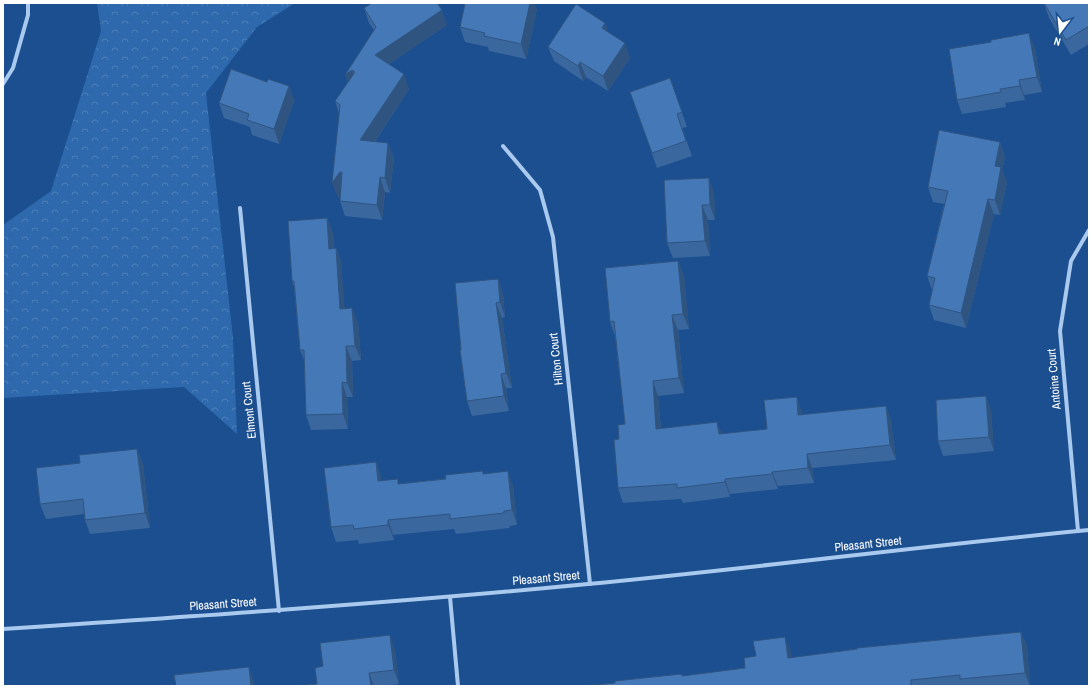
<svg xmlns="http://www.w3.org/2000/svg" width="1092" height="689" font-family="'Archivo Narrow',sans-serif">
<style>
.forest{fill:url(#forest-crowns)}
.lines{fill:none;stroke-linecap:round;stroke-linejoin:round}
.street{stroke:#a9c9ee;stroke-width:4}
.wall{fill:#3a679d}
.shaded-wall{fill:#305480}
.building{fill:#4478b7;stroke:#305480}
.labels{text-anchor:middle;dominant-baseline:central;stroke-width:3;stroke-linejoin:round;paint-order:stroke}
.street-label{font-size:12px;fill:#fff;stroke:#1b4f8f}
</style>
<defs>
<pattern id="forest-crowns" width="20" height="18" patternUnits="userSpaceOnUse"><rect width="20" height="18" fill="#2e69ad"/><path d="M2 6a3 3 0 1 1 6 0M12 15a3 3 0 1 1 6 0" fill="none" stroke="#4d80b9"/></pattern>
</defs>
<rect width="100%" height="100%" fill="#1b4f8f"/>
<!-- forest -->
<path class="forest" d="M97 3H295L257 27 206 93 233 338 237 434 184 387 3 398V225L51 191 101 31Z"/>
<g class="lines">
<!-- street -->
<g class="street">
<path d="M3 84 13 68 28 15V3"/>
<path d="M503 146 540 190 553 237 590 584"/>
<path d="M240 208 279 611"/>
<path d="M1078 531 1060 331 1071 261 1089 230"/>
<path d="M450 597 458 686"/>
<path d="M3 629C198 616 393 603 588 584 755 568 922 546 1089 530"/>
</g>
</g>
<!-- wall -->
<g class="wall">
<path d="M1044 3H1089V44L1071 55 1049 18Z"/>
<path d="M364 8 447 25 389 64 409 89 375 142 388 143 394 158 390 193 385 192 382 220 345 216 340 201V195L338 198 339 114 335 101 348 82 345 75 374 30 369 23Z"/>
<path d="M537 9 526 59 489 51 488 47 465 42 460 27Z"/>
<path d="M605 23 608 33 630 58 608 91 586 77 583 81 554 61 548 47Z"/>
<path d="M1035 48 1042 92 1024 95 1025 100 1005 103 1006 107 962 114 957 100Z"/>
<path d="M267 82 289 86 294 101 279 144 252 135 250 127 224 118 219 103Z"/>
<path d="M630 92 675 93 687 127 682 128 692 156 657 168Z"/>
<path d="M1000 142 1005 157 1002 170 1007 182 1000 215 994 214 966 328 934 320 929 305 932 290 927 276 944 204 933 202 928 187Z"/>
<path d="M714 192 715 220H708L710 256 673 258 667 243Z"/>
<path d="M327 218 333 233 334 248H336L341 263 344 308 358 322 361 360 352 361 353 397H347L348 429 311 430 306 415 304 360 300 350 294 287 292 281Z"/>
<path d="M678 261 684 276 689 329 678 330 684 393 658 396 661 428 722 434 767 429 802 412V415L886 406 891 421 896 460 812 468 814 483 778 486V489L730 494V497L683 503 681 499 623 503 618 488 619 439 625 424 615 336 610 322Z"/>
<path d="M498 279 503 294 505 317 502 318 512 388H506L509 411 472 416 467 401 461 350Z"/>
<path d="M986 396 991 411 994 451 943 456 938 441Z"/>
<path d="M137 449 143 464 150 528 90 534 85 520 84 514 46 519 40 504 80 463Z"/>
<path d="M376 462 381 477V481L399 484 484 474 513 486 517 525 509 526 510 528 456 534 454 529 393 535 394 540 359 544 358 540 336 542 331 527Z"/>
<path d="M1021 632 1027 646 1030 686H585L615 683 681 674 682 676 745 668 791 652V658Z"/>
<path d="M395 650 399 684 387 686H298L317 684 323 666Z"/>
</g>
<!-- shaded-wall -->
<g class="shaded-wall">
<path d="M530 3H534L537 9 526 59 521 44Z"/>
<path d="M442 10 447 25 380 70 375 55Z"/>
<path d="M605 23 610 38 602 28Z"/>
<path d="M1029 33 1035 48 1042 92 1037 77Z"/>
<path d="M625 43 630 58 608 91 603 76Z"/>
<path d="M580 62 586 77 583 81 578 66Z"/>
<path d="M352 70 358 85 351 89 345 75Z"/>
<path d="M404 74 409 89 366 155 360 140Z"/>
<path d="M1019 80 1024 95 1025 100 1020 86Z"/>
<path d="M289 86 294 101 279 144 274 129Z"/>
<path d="M1000 142 1005 157 1002 170 1007 182 1000 215 995 200V166Z"/>
<path d="M388 143 394 158 390 193 385 178Z"/>
<path d="M340 172 346 186 338 198 332 183Z"/>
<path d="M380 177 385 192 382 220 377 205Z"/>
<path d="M709 178 714 192 715 220 710 205Z"/>
<path d="M988 199 994 214 966 328 961 313Z"/>
<path d="M702 205 708 220 710 256 705 241Z"/>
<path d="M327 218 333 233 335 263 329 249Z"/>
<path d="M336 248 341 263 346 323 340 309Z"/>
<path d="M678 261 684 276 689 329 683 314Z"/>
<path d="M498 279 503 294 505 317 500 302Z"/>
<path d="M496 303 502 318 512 388 506 373Z"/>
<path d="M352 308 358 322 361 360 355 346Z"/>
<path d="M672 315 678 330 684 393 679 378Z"/>
<path d="M346 346 352 361 353 397 347 383Z"/>
<path d="M501 374 506 388 509 411 504 396Z"/>
<path d="M653 381 658 396 662 444 656 429Z"/>
<path d="M342 382 347 397 348 429 343 414Z"/>
<path d="M986 396 991 411 994 451 989 437Z"/>
<path d="M797 397 802 412 804 430 798 415Z"/>
<path d="M886 406 891 421 896 460 890 445Z"/>
<path d="M717 422 723 436 719 434Z"/>
<path d="M137 449 143 464 150 528 145 513Z"/>
<path d="M807 454 812 468 814 483 808 468Z"/>
<path d="M376 462 381 477 383 496 378 481Z"/>
<path d="M508 471 513 486 517 525 512 510Z"/>
<path d="M772 472 778 486V489L772 474Z"/>
<path d="M725 479 730 494V497L725 482Z"/>
<path d="M388 520 393 535 394 540 388 525Z"/>
<path d="M1021 632 1027 646 1030 686 1025 673Z"/>
<path d="M390 635 395 650 399 684 394 670Z"/>
<path d="M785 637 791 652 793 673 788 658Z"/>
<path d="M249 667 254 682 255 686H251Z"/>
<path d="M369 673 374 686H371Z"/>
</g>
<!-- building -->
<g class="building">
<path d="M372 3H437L442 10 375 55 404 74 360 140 388 143 385 178 380 177 377 205 340 201 342 172H340L332 183 340 105 335 101 355 72 352 70 345 75 376 27 364 8Z"/>
<path d="M465 3H530L521 44 484 36 485 33 460 27Z"/>
<path d="M1044 3H1089V26L1066 40Z"/>
<path d="M576 4 605 23 602 28 625 43 603 76 580 62 578 66 548 47Z"/>
<path d="M1029 33 1037 77 1019 80 1020 86 1000 89 1001 92 957 100 949 49 991 42V40Z"/>
<path d="M231 69 267 82 268 79 289 86 274 129 247 120 249 114 219 103Z"/>
<path d="M670 78 682 112 677 114 686 141 652 153 630 92Z"/>
<path d="M939 130 1000 142 995 166 1001 167 995 200 988 199 961 313 929 305 935 278 927 276 948 191 928 187Z"/>
<path d="M709 178 710 205H702L705 241 667 243 664 180Z"/>
<path d="M327 218 329 249 336 248 340 309 352 308 355 346H346L347 383 342 382 343 414 306 415 304 350H300L294 281H292L288 221Z"/>
<path d="M678 261 683 314 672 315 679 378 653 381 656 429 717 422 719 434 767 429 764 400 797 397 798 415 886 406 890 445 807 454 808 468 772 472V474L725 479V482L677 488V484L618 488 614 440 619 439 618 425 625 424 614 321 610 322 605 268Z"/>
<path d="M498 279 500 302 496 303 506 373 501 374 504 396 467 401 460 350H461L455 283Z"/>
<path d="M986 396 989 437 938 441 936 400Z"/>
<path d="M137 449 145 513 85 520 83 499 40 504 36 468 80 463 79 455Z"/>
<path d="M376 462 378 481 398 479V484L446 479 445 475 483 471V474L508 471 512 510 504 511V513L450 519V514L388 520V525L354 529 353 525 331 527 324 468Z"/>
<path d="M1021 632 1025 673 960 679V675L911 680V685L904 686H585L615 683V681L681 674 682 676 745 668 744 658 756 656 753 641 785 637 788 658 857 649V648Z"/>
<path d="M390 635 394 670 369 673 371 686H298L317 684 315 668 323 666 320 643Z"/>
<path d="M249 667 251 686H176L174 675Z"/>
</g>
<g class="labels">
<!-- street labels -->
<g class="street-label">
<text transform="translate(556 359) rotate(-96)">Hilton Court</text>
<text transform="translate(1054 379) rotate(-95)">Antoine Court</text>
<text transform="translate(249 410) rotate(-96)">Elmont Court</text>
<text transform="translate(868 544) rotate(-6)">Pleasant Street</text>
<text transform="translate(546 578) rotate(-5)">Pleasant Street</text>
<text transform="translate(223 604) rotate(-4)">Pleasant Street</text>
</g>
</g>
<!-- border -->
<rect width="1092" height="689" fill="none" stroke="#ffffff" stroke-width="8"/>
<!-- north arrow -->
<g transform="translate(1060 32) rotate(196)" stroke="#1b4f8f" stroke-width="3" paint-order="stroke">
<path d="M0-3L7 15L0 10L-7 15Z" fill="#ffffff"/>
<text y="-6" font-size="11" font-weight="bold" text-anchor="middle" fill="#ffffff">N</text>
</g>
</svg>
